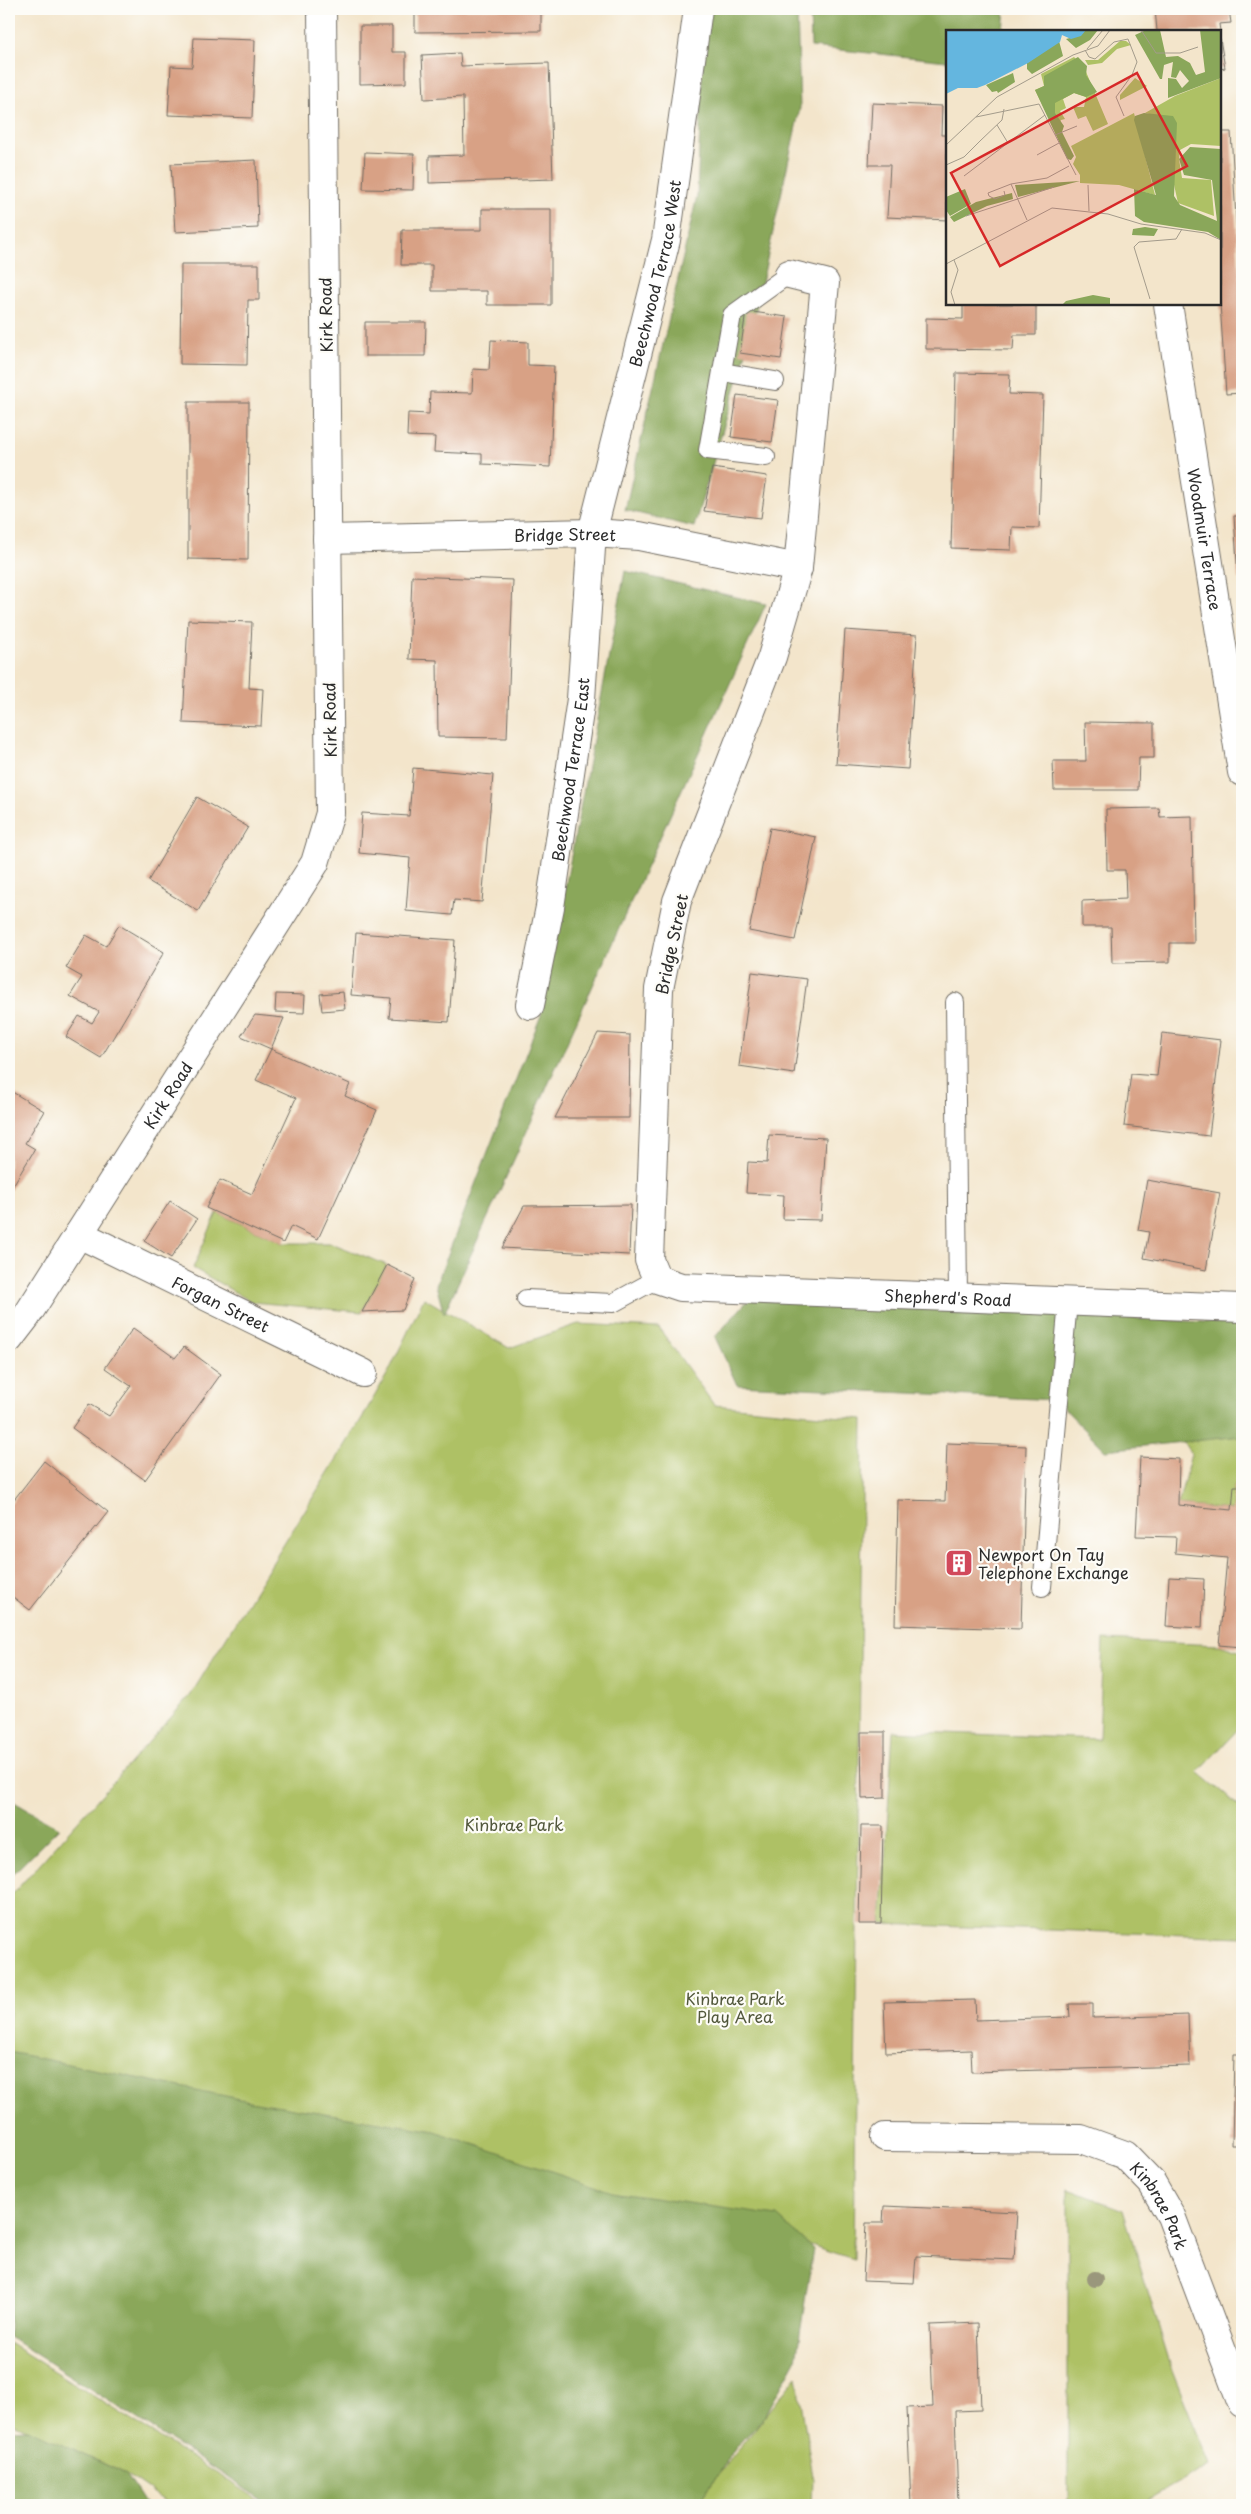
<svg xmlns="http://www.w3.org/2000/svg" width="1251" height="2514" font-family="'Playpen Sans',sans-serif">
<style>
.green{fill:#aec165;stroke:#6c7648}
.forest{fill:#8aa75a;stroke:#5a6942}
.building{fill:#d8a185}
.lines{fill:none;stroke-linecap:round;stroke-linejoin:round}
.service-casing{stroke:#716c63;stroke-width:20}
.minor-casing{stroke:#716c63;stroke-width:30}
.service{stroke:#fff;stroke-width:18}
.minor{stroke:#fff;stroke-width:28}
.tree{fill:#9a977c}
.labels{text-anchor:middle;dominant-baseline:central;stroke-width:4.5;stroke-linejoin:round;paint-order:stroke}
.street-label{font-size:16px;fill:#2b2b2b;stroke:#fdfcf7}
.poi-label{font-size:16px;fill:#2b2b2b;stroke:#fdfcf7;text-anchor:start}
.park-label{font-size:16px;fill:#52583c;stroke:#fdfcf7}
.inset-road{fill:none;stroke:#a39b8b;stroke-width:1}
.view{fill:#d62828;fill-opacity:0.15;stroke:#d62828;stroke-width:2.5}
.inset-edge{fill:none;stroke:#2b2b2b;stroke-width:2.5}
</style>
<rect width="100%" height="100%" fill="#fdfcf7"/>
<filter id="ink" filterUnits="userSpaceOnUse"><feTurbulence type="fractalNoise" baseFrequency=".02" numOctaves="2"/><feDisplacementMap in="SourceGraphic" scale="10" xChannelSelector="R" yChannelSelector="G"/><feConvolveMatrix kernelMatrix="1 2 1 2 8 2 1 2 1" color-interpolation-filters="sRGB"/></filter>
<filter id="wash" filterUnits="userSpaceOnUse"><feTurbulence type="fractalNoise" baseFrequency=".0096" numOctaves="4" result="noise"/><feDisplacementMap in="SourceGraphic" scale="20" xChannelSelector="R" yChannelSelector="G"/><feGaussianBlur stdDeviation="1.12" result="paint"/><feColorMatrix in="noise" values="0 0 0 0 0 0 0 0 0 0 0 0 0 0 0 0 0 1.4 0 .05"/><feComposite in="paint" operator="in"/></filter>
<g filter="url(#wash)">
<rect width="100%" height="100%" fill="#f3e5cb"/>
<!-- green -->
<g class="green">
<path d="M217 1213 283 1243H331L387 1265 362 1312 252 1302 193 1268Z"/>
<path d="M424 1298 509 1348 578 1324 659 1328 714 1405 863 1419 853 2259 704 2209 483 2170 9 2057V1898L190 1696 362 1418 389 1371Z"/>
<path d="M1113 1333 1242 1334V1486H1234L1232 1510 1178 1505 1191 1454Z"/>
<path d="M1103 1640 1219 1645 1242 1652V1725L1198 1772 1242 1809V1937L881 1924 893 1731 1099 1739Z"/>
<path d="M1068 2189 1123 2210 1172 2370 1210 2465 1140 2505H1068Z"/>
<path d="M9 2343 267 2505H171L126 2474 9 2421Z"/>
<path d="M797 2376 813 2477 812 2505H698L716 2478Z"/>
</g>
<!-- forest -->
<g class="forest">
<path d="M705 9H797L800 108 749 342 694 527 625 510 697 196Z"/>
<path d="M810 9H1005L1003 31H947V61L811 47Z"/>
<path d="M625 571 766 604 444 1314 436 1285 541 1015Z"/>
<path d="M750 1298 1242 1324V1436L1105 1450 1056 1400 737 1385 715 1337Z"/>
<path d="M9 1799 59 1828 9 1878Z"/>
<path d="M9 2052 250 2101 435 2131 612 2192 777 2216 813 2249 796 2360 765 2416 735 2449 698 2505H271L9 2337Z"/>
<path d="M28 2429 126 2474 146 2505H9V2430Z"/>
</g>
<g id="blocks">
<!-- building -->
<g class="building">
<path d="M415 9H541V31L415 32Z"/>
<path d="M1155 9H1229L1231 23 1219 24 1220 31H1157Z"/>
<path d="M360 26H392V52H406V83L360 84Z"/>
<path d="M194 38 255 40 252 118 168 115 171 66 192 67Z"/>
<path d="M1220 39 1225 68 1220 69Z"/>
<path d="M460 53 461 66 549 63 553 179 429 183V156L464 155 463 97 424 99 422 55Z"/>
<path d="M872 103 942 106 941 135H947V220L887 217 890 165H869Z"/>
<path d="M1220 132H1231L1240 288H1242V393L1226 394 1220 303Z"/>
<path d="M365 152 414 154 413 190 363 189Z"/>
<path d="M256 160 258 228 175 232 171 164Z"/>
<path d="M482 209H551V305H487V291H432V265H401L402 230H482Z"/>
<path d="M181 264H259V300H248L247 365 180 364Z"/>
<path d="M963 304H1036V335H1014L1013 350 926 349V318L963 319Z"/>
<path d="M746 311 787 317 781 359 740 353Z"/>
<path d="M365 322H426L425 356H365Z"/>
<path d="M491 340 528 342V365L554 366 550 467 482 464V454L434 452 435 437 407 436 408 413 429 414 430 392 472 393 473 369 489 370Z"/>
<path d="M956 373 1010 374 1009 394 1043 395 1039 528 1012 527 1011 550 951 548Z"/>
<path d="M737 395 778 400 772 442 731 437Z"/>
<path d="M188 402H249L248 560 188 559Z"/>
<path d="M712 468 767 476 761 518 704 511Z"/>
<path d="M1234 516H1242V578L1238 579Z"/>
<path d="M412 576 513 580 507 738 438 737 437 660 409 659Z"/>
<path d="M188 620 252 622 249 688 263 689 261 726 183 723Z"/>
<path d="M845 630 917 635 908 769 836 764Z"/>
<path d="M1085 722 1154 723V758H1139L1138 790H1054L1053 761H1086Z"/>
<path d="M413 768 493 775 482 902 454 900 452 915 406 911 410 858 359 853 362 813 409 816Z"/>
<path d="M197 797 248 827 198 911 148 881Z"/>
<path d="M1159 808 1160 817 1192 816 1194 943H1170V962L1112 963 1111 927H1082V901L1126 899 1125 870H1107L1106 809Z"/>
<path d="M770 828 816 837 795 940 749 931Z"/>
<path d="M119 925 164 952 101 1058 66 1037 79 1016 92 1023 99 1012 70 996 82 977 66 968 86 935 106 946Z"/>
<path d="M356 933 455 940 449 1022 389 1018 391 998 351 995Z"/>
<path d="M752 972 807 979 794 1074 739 1066Z"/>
<path d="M343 992 345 1009 322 1011 320 994Z"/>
<path d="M276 994 305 995 304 1013 275 1012Z"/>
<path d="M255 1015 284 1018 271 1049 241 1036Z"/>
<path d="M598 1033 630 1035 629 1118H555Z"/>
<path d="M1162 1033 1221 1040 1209 1136 1124 1126 1131 1074 1157 1076Z"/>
<path d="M271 1049 350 1084 345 1096 377 1110 318 1239 291 1226 283 1243 206 1208 220 1180 252 1194 296 1098 256 1080Z"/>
<path d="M9 1090 44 1111 25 1143 35 1149 9 1192Z"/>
<path d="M769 1135 826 1138 821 1220 783 1219 784 1195 746 1193 748 1162 767 1163Z"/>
<path d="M1147 1180 1220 1193 1206 1270 1144 1258 1149 1232 1138 1230Z"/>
<path d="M170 1201 197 1219 171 1258 144 1241Z"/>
<path d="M631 1205 629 1255 502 1248 524 1206Z"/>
<path d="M387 1265 415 1279 403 1310 362 1312Z"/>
<path d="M133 1328 175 1358 184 1347 221 1374 145 1480 72 1428 89 1404 109 1416 131 1386 105 1368Z"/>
<path d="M947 1443 1026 1446 1021 1629 895 1625 898 1500 945 1501Z"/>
<path d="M1140 1457 1179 1459 1178 1505 1232 1510 1234 1486H1242V1647L1219 1645 1227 1558 1175 1553 1176 1537 1136 1536Z"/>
<path d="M44 1461 108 1512 30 1610 9 1594V1506Z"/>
<path d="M1169 1577 1204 1579 1202 1628 1166 1626Z"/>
<path d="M861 1732H885V1798L862 1799Z"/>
<path d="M861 1826H883L881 1924H859Z"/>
<path d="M975 2000 976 2020 1070 2017 1069 2004H1093V2018L1188 2015 1190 2066 972 2072 971 2050 886 2053 884 2002Z"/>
<path d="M1234 2054H1242V2145H1232Z"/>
<path d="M884 2206 1017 2212 1014 2260 916 2256 914 2283 863 2281 866 2223H883Z"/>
<path d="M978 2323 981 2410 955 2411 958 2505H911L907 2408 933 2407 930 2325Z"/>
<path d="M1242 2323V2339L1237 2337Z"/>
</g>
</g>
</g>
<g filter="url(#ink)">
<use href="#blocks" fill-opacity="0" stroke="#716c63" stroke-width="1"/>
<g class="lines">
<defs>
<g id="service">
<path d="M722 372 775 381"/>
<path d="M766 457 708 450 732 315 789 274"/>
<path d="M955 1002 958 1298"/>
<path d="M526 1299 613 1303 657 1279"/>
<path d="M1042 1587 1068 1302"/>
</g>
<g id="minor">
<path id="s1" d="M789 274 825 283 798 568 772 657 677 901 659 989 649 1260 657 1279 681 1287 1242 1308"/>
<path id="s2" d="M1168 304 1242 772"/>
<path id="s3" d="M327 539 592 533 639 536 798 568"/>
<path id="s4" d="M530 1005 550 907 581 699 592 533 666 240 698 9"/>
<path id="s5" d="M79 1234 363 1373"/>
<path id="s6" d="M9 1339 26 1317 315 863 330 813 322 9"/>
<path id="s7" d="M885 2137 1081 2139 1125 2155 1152 2183 1171 2216 1242 2404"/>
</g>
</defs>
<!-- service casing -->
<use href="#service" class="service-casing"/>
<!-- minor casing -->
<use href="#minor" class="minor-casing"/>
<!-- service -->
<use href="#service" class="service"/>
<!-- minor -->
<use href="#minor" class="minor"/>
</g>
<!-- trees -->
<circle class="tree" cx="1095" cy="2279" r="8"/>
</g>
<!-- icons -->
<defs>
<symbol id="building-square" viewBox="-11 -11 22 22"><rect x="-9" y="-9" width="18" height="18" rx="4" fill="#d1495b" stroke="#fdfcf7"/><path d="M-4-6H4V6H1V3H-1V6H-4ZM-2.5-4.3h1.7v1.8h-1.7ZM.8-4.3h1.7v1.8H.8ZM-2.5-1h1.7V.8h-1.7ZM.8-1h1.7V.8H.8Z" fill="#fff"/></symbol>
</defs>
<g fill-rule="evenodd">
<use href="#building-square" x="943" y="1547" width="32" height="32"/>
</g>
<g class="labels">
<!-- street labels -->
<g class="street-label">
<text stroke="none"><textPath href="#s4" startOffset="744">Beechwood Terrace West</textPath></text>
<text transform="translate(325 315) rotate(-91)">Kirk Road</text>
<text stroke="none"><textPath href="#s3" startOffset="238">Bridge Street</textPath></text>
<text stroke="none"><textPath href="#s2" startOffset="238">Woodmuir Terrace</textPath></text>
<text transform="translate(329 720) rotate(-91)">Kirk Road</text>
<text stroke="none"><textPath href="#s4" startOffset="239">Beechwood Terrace East</textPath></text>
<text transform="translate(671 944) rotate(-78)">Bridge Street</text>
<text stroke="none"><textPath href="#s6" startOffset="291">Kirk Road</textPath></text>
<text stroke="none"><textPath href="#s1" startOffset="1352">Shepherd's Road</textPath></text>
<text stroke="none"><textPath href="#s5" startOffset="158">Forgan Street</textPath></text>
<text stroke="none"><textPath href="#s7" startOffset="305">Kinbrae Park</textPath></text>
</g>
<!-- poi labels -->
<g class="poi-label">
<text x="978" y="1554">Newport On Tay<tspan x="978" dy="18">Telephone Exchange</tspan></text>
</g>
<!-- park labels -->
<g class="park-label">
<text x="514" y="1824">Kinbrae Park</text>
<text x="735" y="1998">Kinbrae Park<tspan x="735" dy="18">Play Area</tspan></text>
</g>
</g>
<!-- overview -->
<g transform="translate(946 30)">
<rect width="275" height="275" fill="#f3e5cb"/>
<path d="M174 11H180L185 15 171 19 156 33 142 35 139 30H152ZM128 27 138 37 162 94 147 101 140 86 132 89 127 77H138L140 67 128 63 117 69 120 78 114 81 119 89 115 90 109 100 89 60 98 56 95 44ZM189 48 201 56 174 70V65ZM275 48V116L245 114 234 120 233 129 236 148 265 150 268 186 232 173 227 150 229 90 199 83 229 66ZM188 83 209 165 173 155 134 153V145L127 134 130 127 125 116Z" fill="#aec165"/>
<path d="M139 0H152L144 10 130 18 120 9 135 5ZM200 0H214L220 27 232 26 244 33 250 45 259 42 254 0H275V48L222 68V48L230 49 236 58 243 51 234 40 230 48 225 47 227 32 218 35 216 49H214L189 5ZM113 11 117 26 86 44 81 39V33ZM132 27 141 36 140 45 151 62 140 67 128 63 109 73V83L118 96 116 102 128 126 125 130 121 129 89 60 98 56V46ZM67 43 69 52 52 63 51 61 46 62 40 55ZM198 83 227 86 231 93 228 166 234 175 271 191 266 150 238 145 233 129 244 117 275 119V210L262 202 198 192 189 186 188 159 210 165 188 90 189 86ZM134 151 72 167 69 155ZM19 159 25 174 4 186 0 180V167ZM66 163 67 169 41 176 8 192 4 187 30 172ZM199 197 212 199 208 206 186 205 187 199ZM147 265 164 268V275H116L120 271Z" fill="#8aa75a"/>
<path d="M0 0H140L135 6 125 9 116 5 114 12 82 33 39 55 31 58H12L0 64Z" fill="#64b6df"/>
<path class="inset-road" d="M195 0 210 23H234L252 17M141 19 157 0M139 20 143 27 149 29 168 12 182 9M178 86 170 67 186 45 191 32 182 9M30 87 93 74 130 145M51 95 62 113M109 105 131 96M0 115 51 67 127 25 152 16 164 0M91 125 113 113M0 135 18 127 34 111 56 90 58 79M18 146 99 85M65 154 81 190M142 155 143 181M58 161 59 165 49 169 43 166 42 163 65 154 101 148 123 136M20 186 108 157M8 230 12 240 5 262 9 275M0 234 106 178 162 184 195 194 259 203 275 210M204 269 188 217 193 212 230 209 236 199"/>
<path class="view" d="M191 43 241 136 54 236 5 143Z"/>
<rect width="275" height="275" class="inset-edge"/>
</g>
<!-- margin -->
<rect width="1251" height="2514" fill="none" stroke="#fdfcf7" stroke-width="30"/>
</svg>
